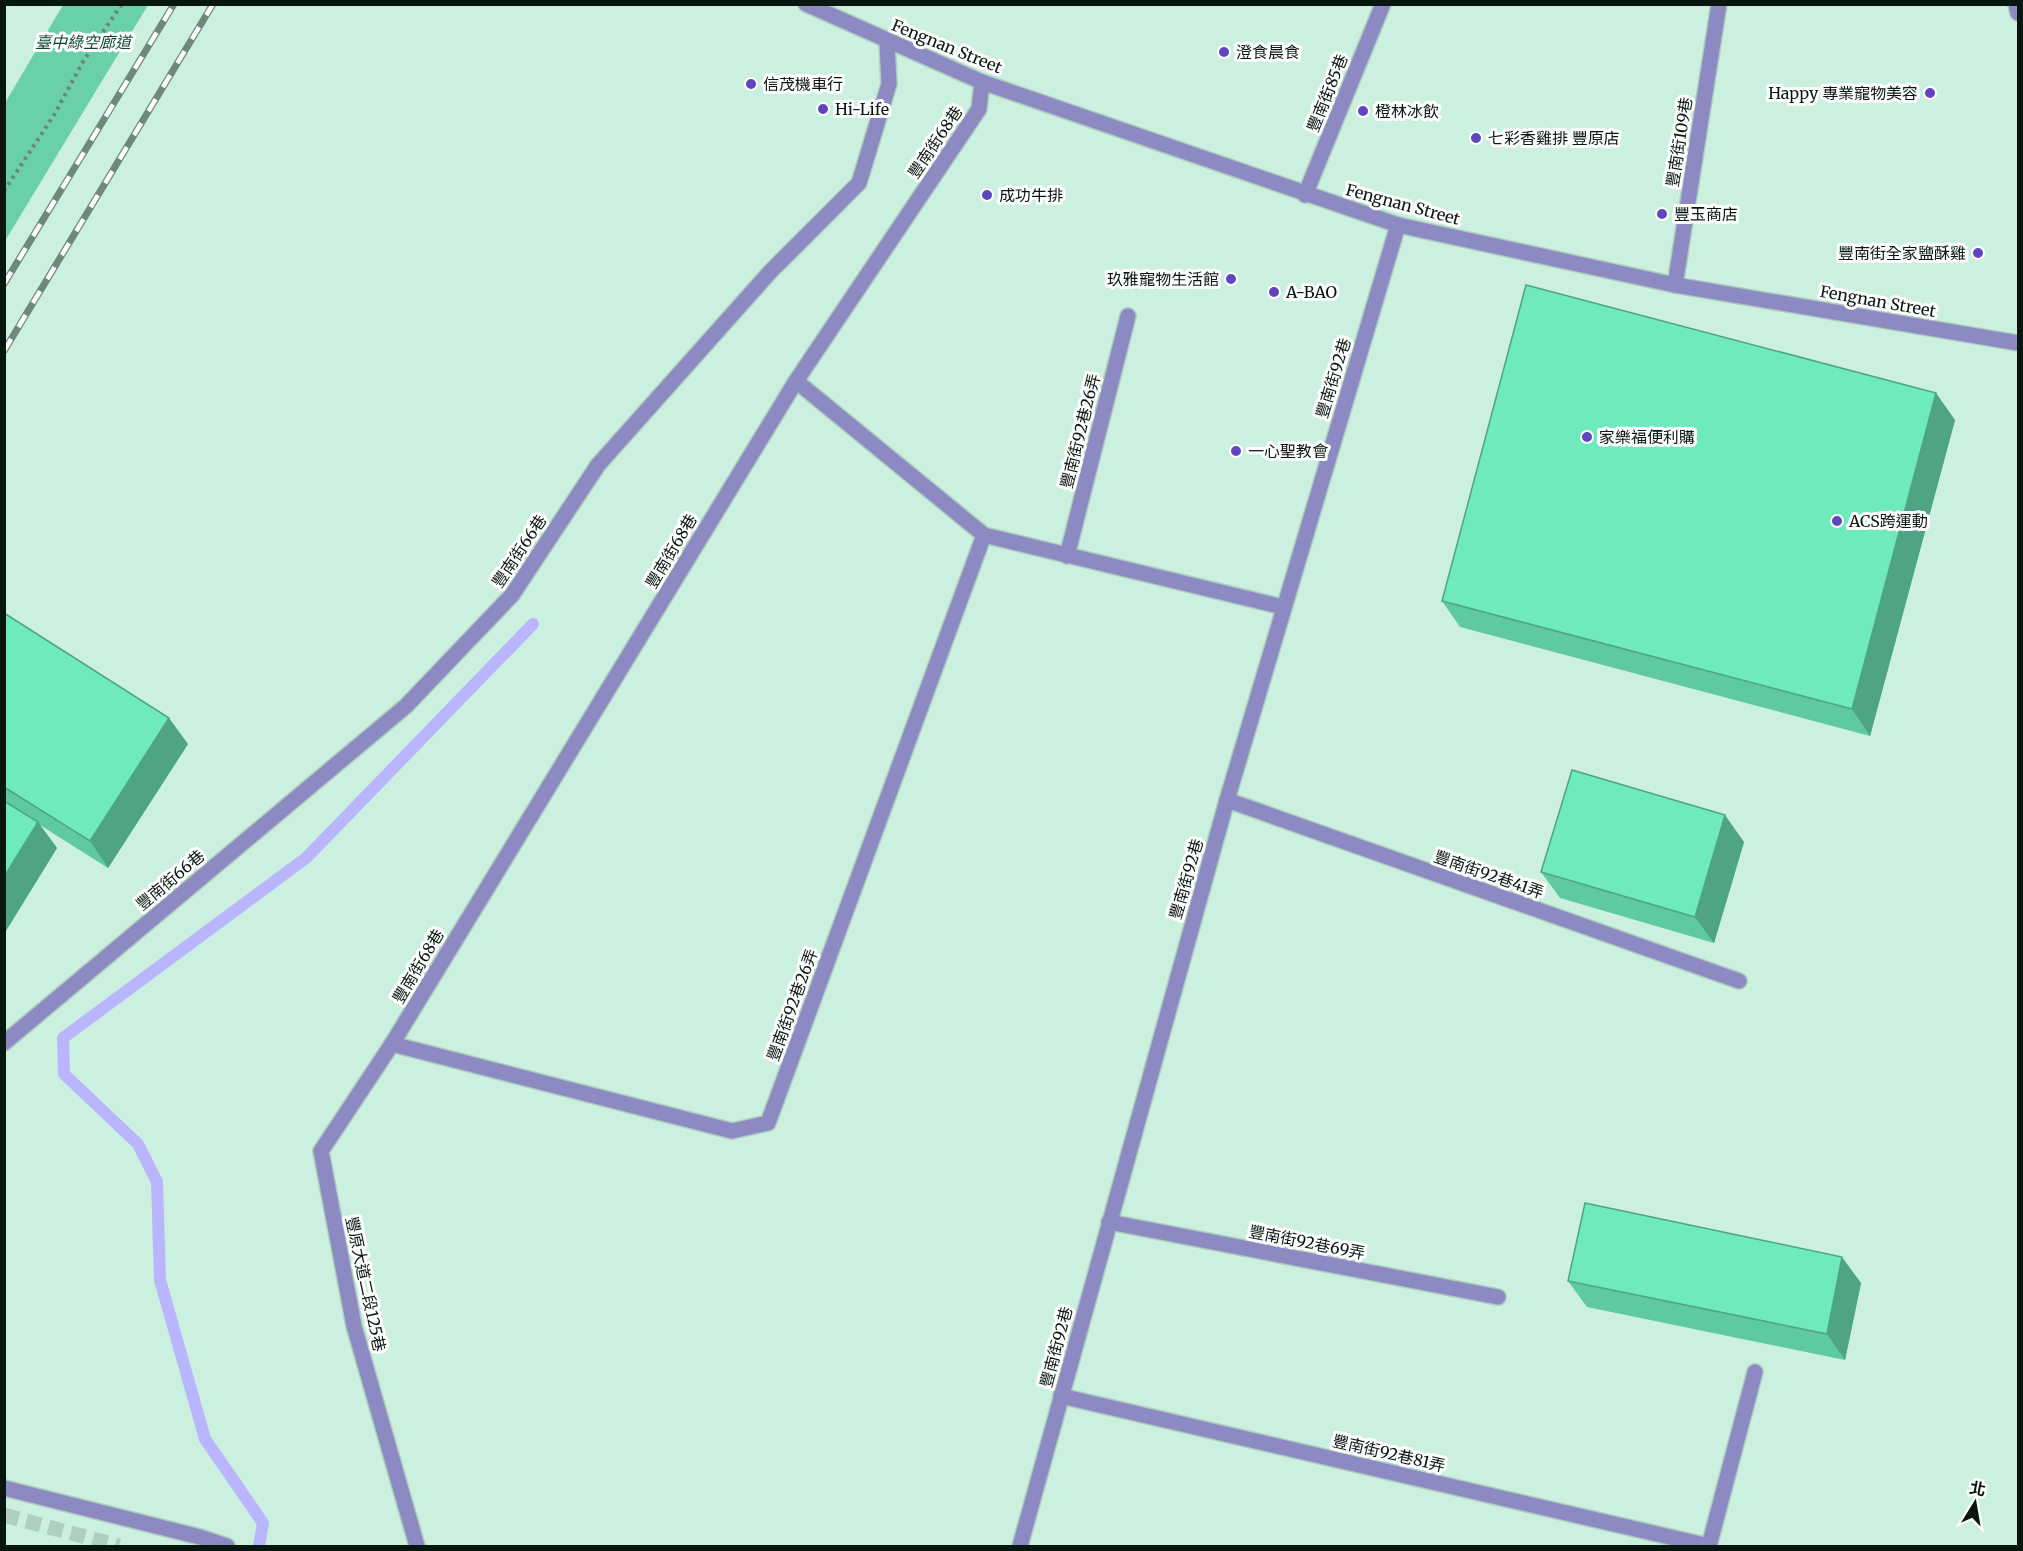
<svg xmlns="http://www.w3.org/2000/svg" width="2023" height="1551" font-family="Merriweather,'Noto Sans TC',serif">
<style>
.green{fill:#69d0a9}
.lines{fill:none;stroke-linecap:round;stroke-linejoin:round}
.stream{stroke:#bab5ff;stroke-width:12}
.secondary-tunnel{stroke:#afcfc1;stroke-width:15;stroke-dasharray:15 8;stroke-linecap:butt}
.lane-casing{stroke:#adcdbf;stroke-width:18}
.street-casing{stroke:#adcdbf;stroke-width:18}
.path{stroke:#6c857a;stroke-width:4;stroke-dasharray:3 4.5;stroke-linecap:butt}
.lane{stroke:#8d89c3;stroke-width:15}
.street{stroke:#8d89c3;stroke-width:15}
.rail-casing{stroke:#6e887d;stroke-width:7}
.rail{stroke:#fff;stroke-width:4.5;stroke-dasharray:14;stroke-linecap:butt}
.wall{fill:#5fc9a2}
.shaded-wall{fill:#4ea484}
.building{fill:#6feabc;stroke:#4ea484;stroke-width:1.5}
.poi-dot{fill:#5e46bf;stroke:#fff;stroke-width:2}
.labels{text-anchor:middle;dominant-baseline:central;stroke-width:6;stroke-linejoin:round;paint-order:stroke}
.park-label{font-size:16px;font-style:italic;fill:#0f4533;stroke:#fff}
.street-label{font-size:16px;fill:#081610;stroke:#fff}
.poi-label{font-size:16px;fill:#081610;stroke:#fff;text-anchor:start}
</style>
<rect width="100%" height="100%" fill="#ccf0e0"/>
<!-- green -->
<path class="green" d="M63 5H148L5 241V103Z"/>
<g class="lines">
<!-- stream -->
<path class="stream" d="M259 1546 263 1523 205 1439 160 1280 157 1182 138 1144 64 1074 63 1038 306 858 533 624"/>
<!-- secondary-tunnel -->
<path class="secondary-tunnel" d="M4 1515 119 1546"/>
<defs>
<g id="lane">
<path d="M1305 195 1383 4"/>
<path d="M1675 285 1719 4"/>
<path d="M796 381 984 535 1283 607"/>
<path d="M1067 556 1128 316"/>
<path d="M1227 800 1739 981"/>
<path d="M4 1043 406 706 512 595 598 465 770 272 859 183 889 84 887 42"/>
<path d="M392 1044 732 1131 768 1123 984 535"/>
<path d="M1109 1222 1498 1297"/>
<path d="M1061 1396 1709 1546"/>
<path d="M417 1546 354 1326 321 1151 392 1044 796 381 979 109 982 82"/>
<path d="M1709 1546 1755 1372"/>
</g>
<g id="street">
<path d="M806 4 982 82 1398 225 1675 285 2018 343"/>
<path d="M2016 4 2018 13"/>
<path d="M4 1488 200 1537 227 1546"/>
<path d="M1020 1546 1227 800 1398 225"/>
</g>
</defs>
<!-- lane casing -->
<use href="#lane" class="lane-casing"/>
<!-- street casing -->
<use href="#street" class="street-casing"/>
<!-- path -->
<path class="path" d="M4 191 54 115 84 60 122 4"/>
<!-- lane -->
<use href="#lane" class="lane"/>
<!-- street -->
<use href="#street" class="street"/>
<defs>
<g id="rail">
<path d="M4 284 174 4"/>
<path d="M4 351 213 4"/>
</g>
</defs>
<!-- rail casing -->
<use href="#rail" class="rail-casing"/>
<!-- rail -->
<use href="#rail" class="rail"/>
</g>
<!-- wall -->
<g class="wall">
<path d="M1955 420 1870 736 1460 627 1442 601Z"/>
<path d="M4 613 188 744 108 868 40 825 57 848 4 934Z"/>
<path d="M1744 842 1714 943 1560 898 1541 872Z"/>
<path d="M1568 1281 1861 1283 1845 1360 1587 1307Z"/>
</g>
<!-- shaded-wall -->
<g class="shaded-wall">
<path d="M1936 393 1955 420 1870 736 1852 709Z"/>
<path d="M169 718 188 744 108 868 90 841Z"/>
<path d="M1725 815 1744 842 1714 943 1695 917Z"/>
<path d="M38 822 57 848 4 934V877Z"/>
<path d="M1842 1257 1861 1283 1845 1360 1827 1334Z"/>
</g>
<!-- building -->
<g class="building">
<path d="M1526 285 1936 393 1852 709 1442 601Z"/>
<path d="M4 613 169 718 90 841 4 787Z"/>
<path d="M1572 770 1725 815 1695 917 1541 872Z"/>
<path d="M4 801 38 822 4 877Z"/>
<path d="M1585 1203 1842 1257 1827 1334 1568 1281Z"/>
</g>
<!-- markers -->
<g class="poi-dot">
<circle cx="1224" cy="52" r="6"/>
<circle cx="751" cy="84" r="6"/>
<circle cx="1930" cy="93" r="6"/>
<circle cx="823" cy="109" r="6"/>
<circle cx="1363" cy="111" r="6"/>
<circle cx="1476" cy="138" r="6"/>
<circle cx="987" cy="195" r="6"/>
<circle cx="1662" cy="214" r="6"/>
<circle cx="1978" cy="253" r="6"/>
<circle cx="1231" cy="279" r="6"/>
<circle cx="1274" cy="292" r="6"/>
<circle cx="1587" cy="437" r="6"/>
<circle cx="1236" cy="451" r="6"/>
<circle cx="1837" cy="521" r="6"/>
</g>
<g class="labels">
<!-- park labels -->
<g class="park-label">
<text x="83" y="42">臺中綠空廊道</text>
</g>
<!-- street labels -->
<g class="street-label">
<text transform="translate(947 46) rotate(22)">Fengnan Street</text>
<text transform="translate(1327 93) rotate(-68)">豐南街85巷</text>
<text transform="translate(935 142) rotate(-56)">豐南街68巷</text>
<text transform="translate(1679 142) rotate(-81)">豐南街109巷</text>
<text transform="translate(1403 204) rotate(15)">Fengnan Street</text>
<text transform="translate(1878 301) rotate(10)">Fengnan Street</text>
<text transform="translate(1333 378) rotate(-73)">豐南街92巷</text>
<text transform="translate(1080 431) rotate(-76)">豐南街92巷26弄</text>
<text transform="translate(519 551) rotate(-56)">豐南街66巷</text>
<text transform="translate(671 551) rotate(-59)">豐南街68巷</text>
<text transform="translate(1489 874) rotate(19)">豐南街92巷41弄</text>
<text transform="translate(1186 879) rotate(-74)">豐南街92巷</text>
<text transform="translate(170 880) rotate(-40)">豐南街66巷</text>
<text transform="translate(418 966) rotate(-59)">豐南街68巷</text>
<text transform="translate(792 1005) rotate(-70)">豐南街92巷26弄</text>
<text transform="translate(1307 1242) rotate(11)">豐南街92巷69弄</text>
<text transform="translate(366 1284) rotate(78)">豐原大道二段125巷</text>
<text transform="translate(1056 1347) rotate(-75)">豐南街92巷</text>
<text transform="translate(1389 1453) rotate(13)">豐南街92巷81弄</text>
</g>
<!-- poi labels -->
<g class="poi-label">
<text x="1236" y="52">澄食晨食</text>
<text x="763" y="84">信茂機車行</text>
<text x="1918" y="93" text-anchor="end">Happy 專業寵物美容</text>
<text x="835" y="109">Hi-Life</text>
<text x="1375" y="111">橙林冰飲</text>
<text x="1488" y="138">七彩香雞排 豐原店</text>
<text x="999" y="195">成功牛排</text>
<text x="1674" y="214">豐玉商店</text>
<text x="1966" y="253" text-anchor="end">豐南街全家鹽酥雞</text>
<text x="1219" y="279" text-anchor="end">玖雅寵物生活館</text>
<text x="1286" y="292">A-BAO</text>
<text x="1599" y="437">家樂福便利購</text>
<text x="1248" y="451">一心聖教會</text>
<text x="1849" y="521">ACS跨運動</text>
</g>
</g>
<!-- border -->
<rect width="2023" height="1551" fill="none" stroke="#081610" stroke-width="12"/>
<!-- north arrow -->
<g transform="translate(1975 1503) rotate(11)" stroke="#ffffff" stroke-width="4.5" paint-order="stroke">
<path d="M0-4.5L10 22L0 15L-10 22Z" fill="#081610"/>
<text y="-9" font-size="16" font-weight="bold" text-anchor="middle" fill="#081610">北</text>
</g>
</svg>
